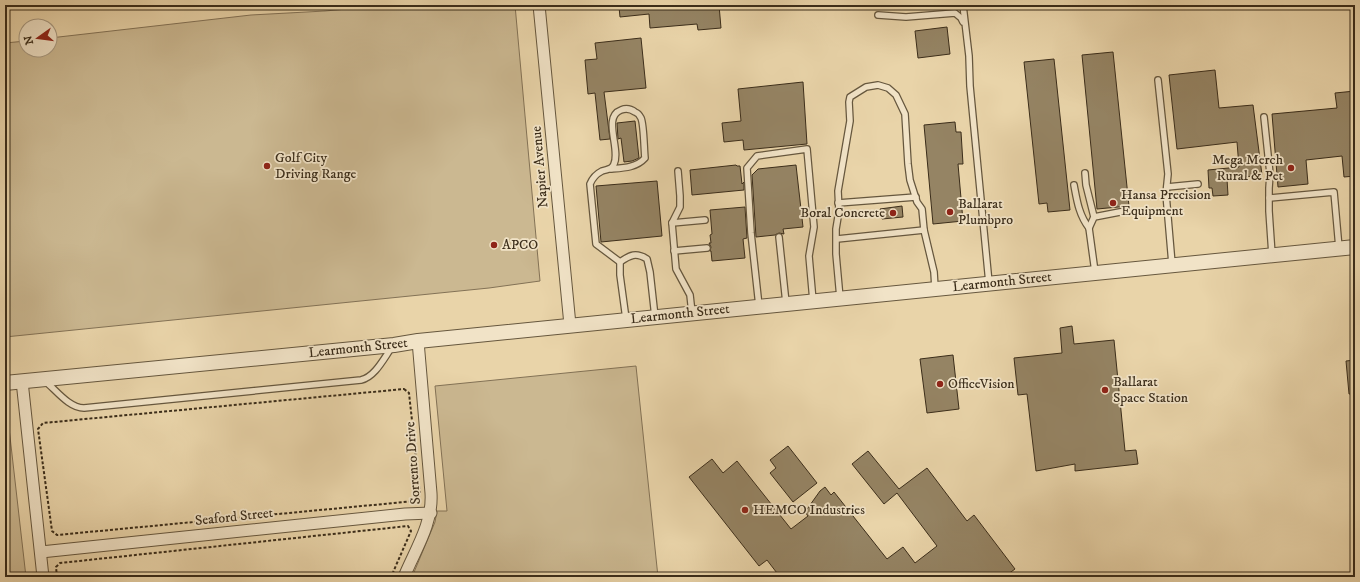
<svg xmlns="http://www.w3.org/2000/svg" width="1360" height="582" font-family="'IM FELL DW Pica',serif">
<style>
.green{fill:#cbb891;stroke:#837256}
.building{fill:#958464;stroke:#3b2d1a}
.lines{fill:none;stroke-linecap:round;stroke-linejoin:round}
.service-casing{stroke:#66573e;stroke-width:8}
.minor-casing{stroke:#66573e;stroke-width:13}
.tertiary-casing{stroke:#66573e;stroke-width:16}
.path{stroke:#3b2d1a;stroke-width:2;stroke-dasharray:3 2;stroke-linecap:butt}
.service{stroke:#f1e3c7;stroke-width:5.5}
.minor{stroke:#f1e3c7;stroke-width:11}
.tertiary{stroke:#f1e3c7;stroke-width:14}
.poi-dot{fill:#8f2418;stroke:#f1e3c7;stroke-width:1.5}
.labels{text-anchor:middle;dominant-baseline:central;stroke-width:3.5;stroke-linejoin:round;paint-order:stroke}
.poi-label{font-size:14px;fill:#3b2d1a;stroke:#f1e3c7;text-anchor:start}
.street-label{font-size:14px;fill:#3b2d1a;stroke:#f1e3c7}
</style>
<rect width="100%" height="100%" fill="#e9d4a9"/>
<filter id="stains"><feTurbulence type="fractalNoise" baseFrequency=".005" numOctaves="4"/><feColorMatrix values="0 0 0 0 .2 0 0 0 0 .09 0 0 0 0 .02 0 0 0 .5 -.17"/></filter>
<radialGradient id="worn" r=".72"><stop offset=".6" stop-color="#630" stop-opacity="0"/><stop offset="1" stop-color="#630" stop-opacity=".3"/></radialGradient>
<!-- green -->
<g class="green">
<path d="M391 5H515L540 281 489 288 5 337V43L26 41V50H50V38L251 15 325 11Z"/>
<path d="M636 366 658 577H412L435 522 437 511H447L435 386Z"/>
<path d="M9 428 26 577H5V429Z"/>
</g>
<!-- building -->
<g class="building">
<path d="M641 5H719L721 28 698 30 697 24 650 28 649 14 620 17 619 7Z"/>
<path d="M947 27 950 54 918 58 915 31Z"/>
<path d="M641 38 646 88 604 92 610 139 600 140 595 93 588 94 585 60 597 59 595 43Z"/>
<path d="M1113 52 1129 206 1097 209 1082 55Z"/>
<path d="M1054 59 1070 210 1048 212 1047 203 1039 204 1024 62Z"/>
<path d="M1215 70 1219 108 1253 105 1262 175 1227 179 1228 195 1213 196 1212 188H1209L1208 170 1239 167 1237 142 1177 149 1169 75Z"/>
<path d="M803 82 807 144 744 150 743 140 724 142 722 123 741 121 738 89Z"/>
<path d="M1355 91V176L1344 177 1342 156 1306 160 1308 184 1278 187 1272 114 1337 108 1335 93Z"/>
<path d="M635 121 639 158 632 161 624 162 621 138 618 139 617 123Z"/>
<path d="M955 122 956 132H961L963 164H958L963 221 933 224 924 125Z"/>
<path d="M736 165 737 166H740L742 184 744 182V190L692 195 690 170Z"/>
<path d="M796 165 803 227 783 229 784 234 779 233 775 235 756 237 752 175 758 169Z"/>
<path d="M657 181 662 236 601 242 596 186Z"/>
<path d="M902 206 903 217 882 219 880 209Z"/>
<path d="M745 207 747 238 743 239 745 258 712 261 711 251H710L711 247 709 243H711L710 235 712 234 710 210Z"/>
<path d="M1072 326 1074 344 1114 340 1125 451 1136 450 1138 464 1075 471V464L1036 471 1027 394 1018 395 1014 358 1062 353 1060 328Z"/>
<path d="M953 355 959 409 927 413 920 359Z"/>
<path d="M1355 360V394H1349L1346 361Z"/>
<path d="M788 446 817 483 793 502 770 473 776 468 770 460Z"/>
<path d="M868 451 899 489 927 468 967 521 974 515 1015 569 1004 577H780L767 560 759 566 689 477 712 459 723 473 737 461 791 529 808 516 805 512 820 491 825 487 831 495 834 492 887 559 903 547 915 563 937 546 897 493 884 504 852 464Z"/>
</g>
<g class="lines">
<defs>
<g id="service">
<path d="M963 5 969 56 970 86 989 283"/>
<path d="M878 15 906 17 955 13 961 18 963 22"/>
<path d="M1158 80 1168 174 1166 194 1172 264"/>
<path d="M1264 117 1270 174 1269 188V211L1272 255"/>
<path d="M610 169C623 168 636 168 645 158 644 149 644 125 641 118 640 116 638 113 635 112 631 109 626 108 621 110 602 117 621 149 614 164 612 170 607 169 602 171 596 174 592 179 590 184L596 244 620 262"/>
<path d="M678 171 680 196V207L672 223 676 269 690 295 692 313"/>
<path d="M1085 173 1086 185 1094 217"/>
<path d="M1074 185C1077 201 1079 215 1089 228"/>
<path d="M1167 187 1198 184"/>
<path d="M1269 198 1334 192 1339 248"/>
<path d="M838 203 916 197"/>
<path d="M672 223 705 220"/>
<path d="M779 237 786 303"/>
<path d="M837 239 924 230"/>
<path d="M674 251 707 248"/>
<path d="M1095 272 1089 228 1094 217 1125 211"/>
<path d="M840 298 836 254V229L839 211 838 191 850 121 849 102 850 97 866 87 878 85 888 88 896 95 905 114 908 164 910 180 917 202 922 209 924 230 934 272 935 288"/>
<path d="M759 306 751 233 747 168 757 156 807 149 814 227 809 256 813 301"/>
<path d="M626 319 620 275V262C630 255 636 252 647 259L650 272 655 317"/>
<path d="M45 381C56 390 69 408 84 408L361 380C375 377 384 358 392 347"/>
</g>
<g id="minor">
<path d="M539 5 570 325"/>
<path d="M22 381 43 577"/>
<path d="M41 552 405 514 431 513"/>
<path d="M404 577C415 550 433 524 431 493L418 341"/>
</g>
<path id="tertiary" d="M5 383 394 345 418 341 1355 247"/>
</defs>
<!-- service casing -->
<use href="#service" class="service-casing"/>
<!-- minor casing -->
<use href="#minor" class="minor-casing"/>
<!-- tertiary casing -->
<use href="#tertiary" class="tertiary-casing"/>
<!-- path -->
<g class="path">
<path d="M404 389 409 393 420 494 415 501 57 535 52 531 38 429 43 423Z"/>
<path d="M57 577 56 567 60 563 408 526 411 531 391 577"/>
</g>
<!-- service -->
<use href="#service" class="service"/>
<!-- minor -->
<use href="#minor" class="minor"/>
<!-- tertiary -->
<use href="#tertiary" class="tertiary"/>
</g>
<!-- markers -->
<g class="poi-dot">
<circle cx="267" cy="166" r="4"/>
<circle cx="1291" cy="168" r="4"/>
<circle cx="1113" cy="203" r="4"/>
<circle cx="950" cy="212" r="4"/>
<circle cx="893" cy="213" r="4"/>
<circle cx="494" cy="245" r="4"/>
<circle cx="940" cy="384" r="4"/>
<circle cx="1105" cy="390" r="4"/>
<circle cx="745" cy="510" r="4"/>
</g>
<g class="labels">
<!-- poi labels -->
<g class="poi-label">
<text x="275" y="158">Golf City<tspan x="275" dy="16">Driving Range</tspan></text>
<text x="1283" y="160" text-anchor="end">Mega Merch<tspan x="1283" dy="16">Rural &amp; Pet</tspan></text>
<text x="1121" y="195">Hansa Precision<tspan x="1121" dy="16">Equipment</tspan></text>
<text x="958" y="204">Ballarat<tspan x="958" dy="16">Plumbpro</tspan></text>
<text x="885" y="213" text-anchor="end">Boral Concrete</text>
<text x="502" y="245">APCO</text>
<text x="1113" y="382">Ballarat<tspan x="1113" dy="16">Space Station</tspan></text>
<text x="948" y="384">OfficeVision</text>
<text x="753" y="510">HEMCO Industries</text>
</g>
<!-- street labels -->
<g class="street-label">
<text transform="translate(540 167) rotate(-95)">Napier Avenue</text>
<text transform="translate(1002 282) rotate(-6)">Learmonth Street</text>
<text transform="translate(680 314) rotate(-6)">Learmonth Street</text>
<text transform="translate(358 348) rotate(-6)">Learmonth Street</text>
<text transform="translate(413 463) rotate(-94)">Sorrento Drive</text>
<text transform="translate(234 517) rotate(-6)">Seaford Street</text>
</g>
</g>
<!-- margin -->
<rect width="1360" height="582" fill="none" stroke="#e9d4a9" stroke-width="20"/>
<rect x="6" y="6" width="1348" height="570" fill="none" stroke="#3b2d1a" stroke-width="2"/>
<rect x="10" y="10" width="1340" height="562" fill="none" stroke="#3b2d1a"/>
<!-- north arrow -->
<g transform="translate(38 38) rotate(256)"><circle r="19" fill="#f1e3c7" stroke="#a89a82"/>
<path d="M0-3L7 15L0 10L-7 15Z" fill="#8f2418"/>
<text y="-6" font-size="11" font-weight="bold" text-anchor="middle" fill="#3b2d1a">N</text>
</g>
<rect width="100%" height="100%" filter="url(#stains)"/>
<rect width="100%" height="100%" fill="url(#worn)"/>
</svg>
